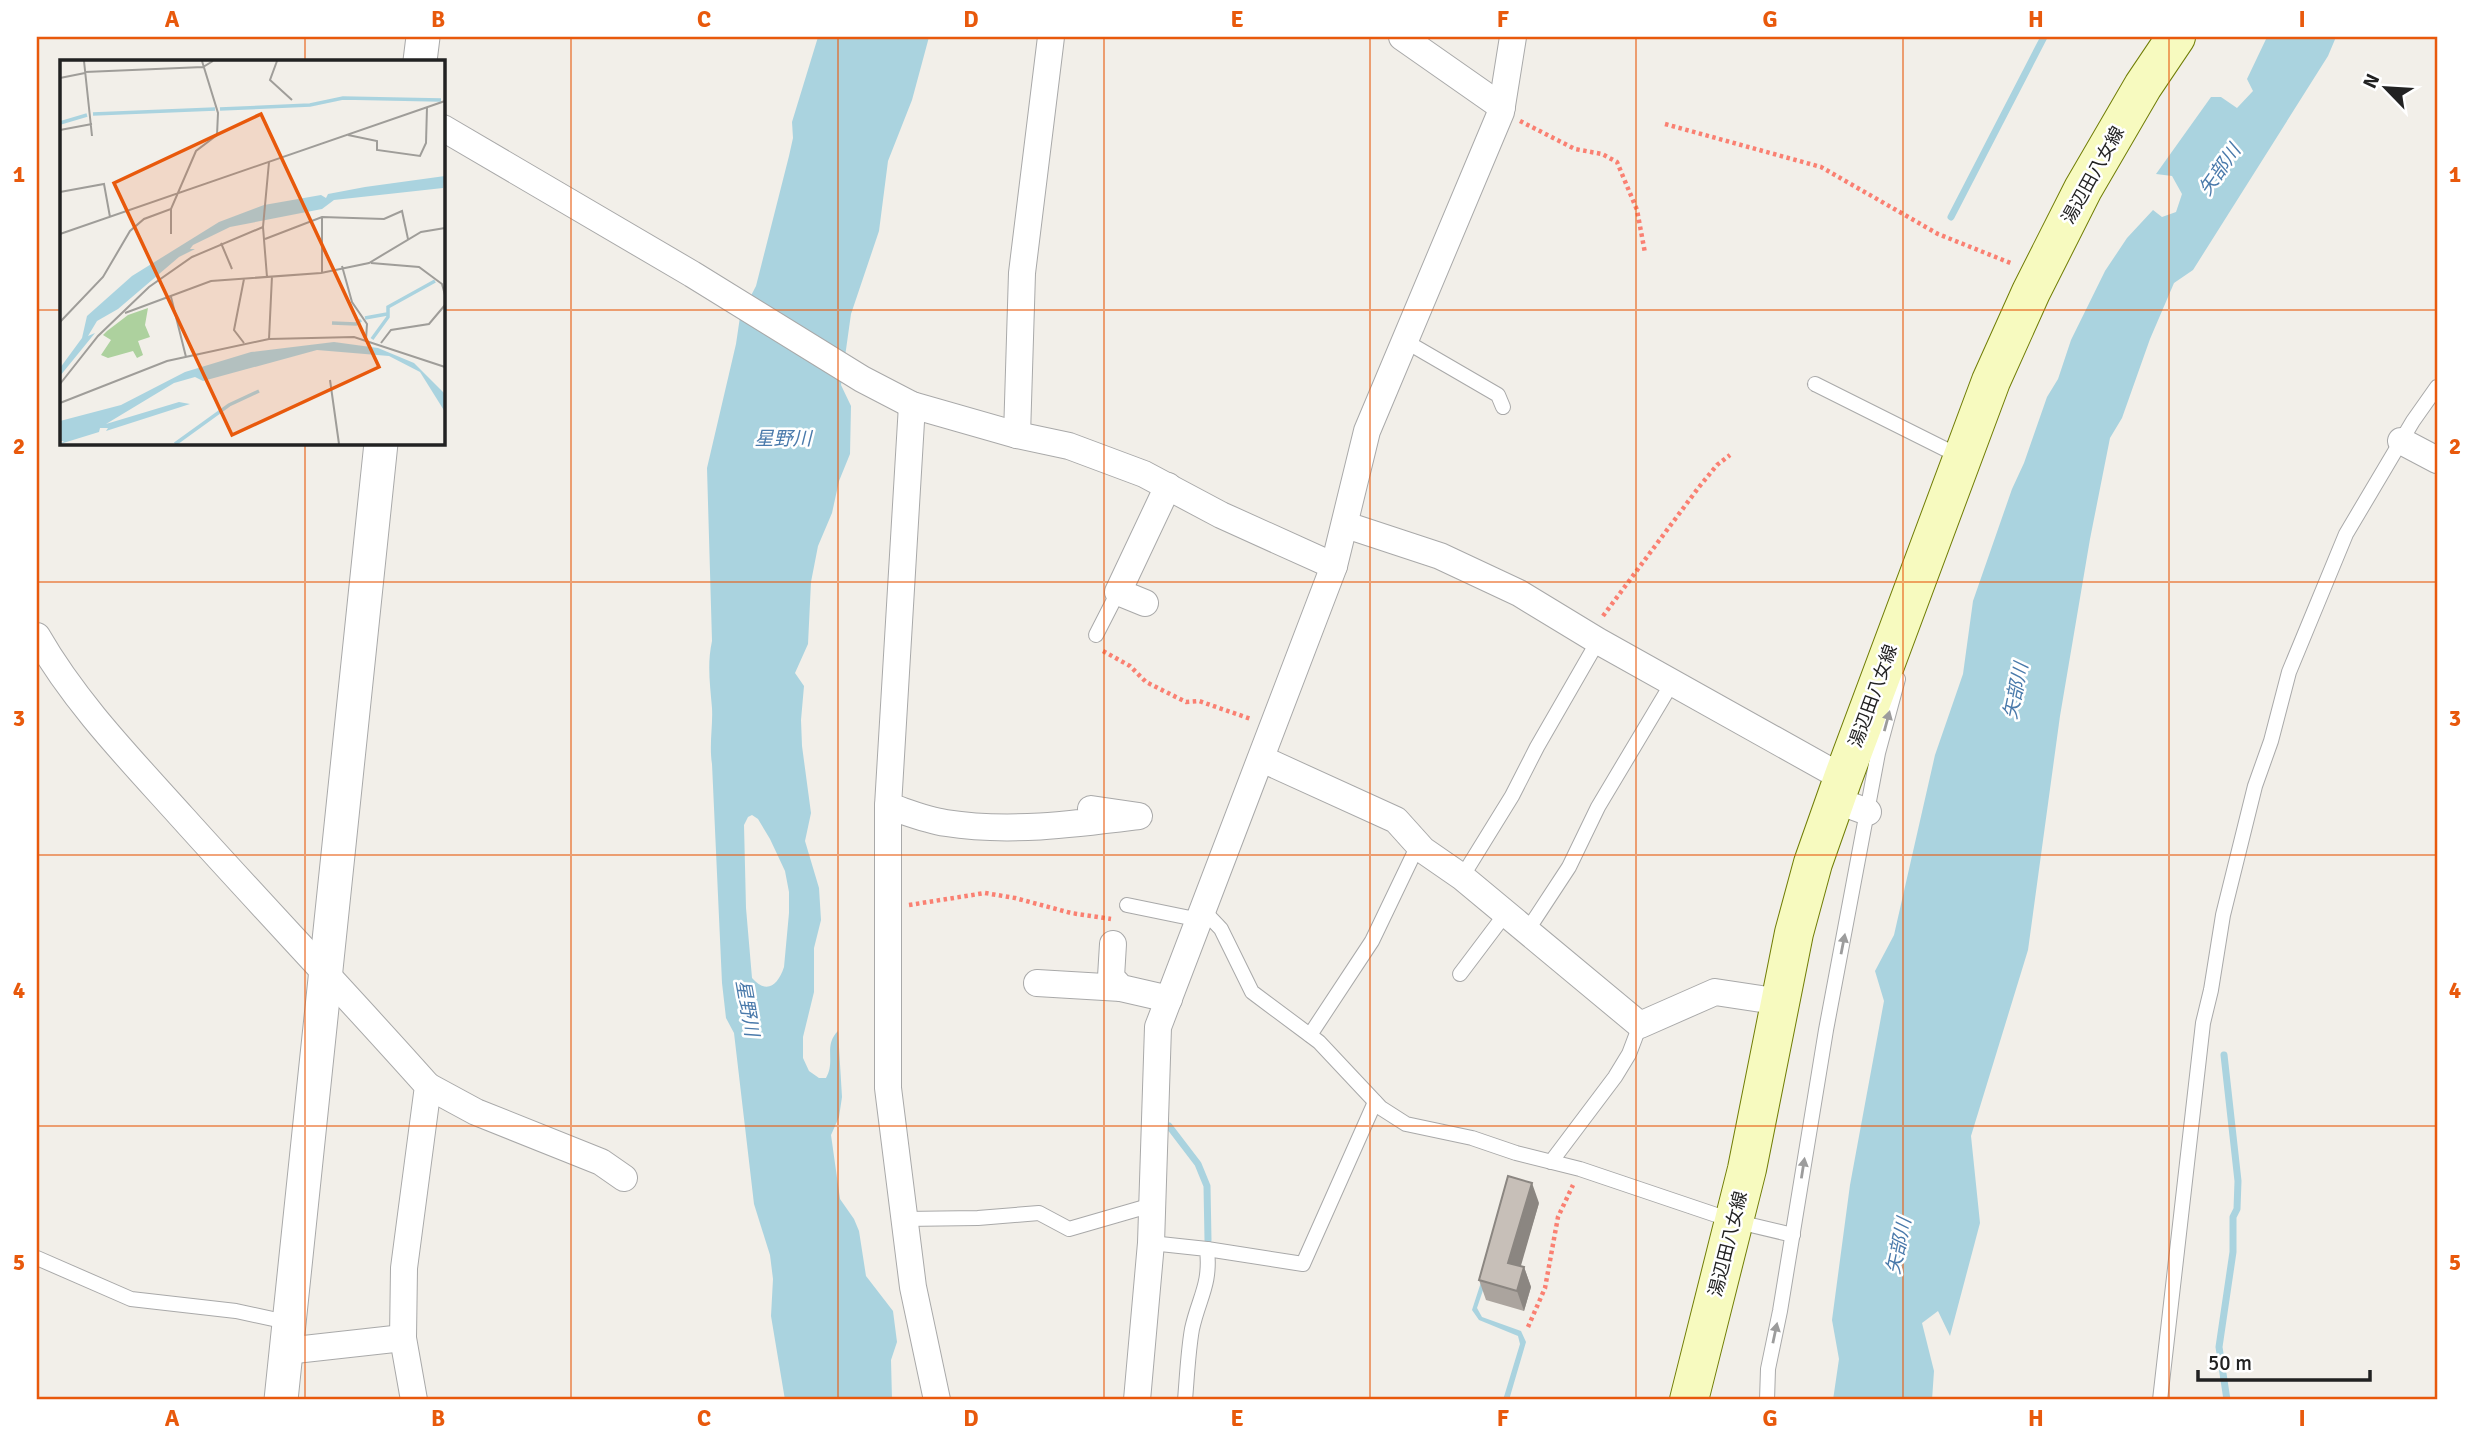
<svg xmlns="http://www.w3.org/2000/svg" width="2474" height="1437" font-family="Signika,'Noto Sans JP',sans-serif">
<style>
.water{fill:#aad3df;fill-rule:evenodd}
.lines{fill:none;stroke-linecap:round;stroke-linejoin:round}
.stream{stroke:#aad3df;stroke-width:7}
.service-casing{stroke:#a9a9a9;stroke-width:16}
.minor-casing{stroke:#a9a9a9;stroke-width:28}
.tertiary-casing{stroke:#a9a9a9;stroke-width:35}
.secondary-casing{stroke:#707d05;stroke-width:40}
.path{stroke:#fa8072;stroke-width:4.5;stroke-dasharray:3.5 3.5;stroke-linecap:butt}
.service{stroke:#fff;stroke-width:14}
.minor{stroke:#fff;stroke-width:26}
.tertiary{stroke:#fff;stroke-width:33}
.secondary{stroke:#f7fabf;stroke-width:38}
.wall{fill:#aba49e}
.shaded-wall{fill:#8b8681}
.building{fill:#c7bfb8;stroke:#8b8681;stroke-width:2}
.oneway{fill:#9c9c9c}
.grid{fill:none;stroke:#e8590c;stroke-width:2;stroke-opacity:0.55}
.labels{text-anchor:middle;dominant-baseline:central;stroke-width:5;stroke-linejoin:round;paint-order:stroke}
.street-label{font-size:18px;fill:#222;stroke:#fff}
.water-label{font-size:19px;font-style:italic;fill:#4a7aab;stroke:#fff}
.inset-river{fill:none;stroke:#aad3df;stroke-width:3.5}
.inset-road{fill:none;stroke:#9f9d99;stroke-width:2}
.view{fill:#e8590c;fill-opacity:0.15;stroke:#e8590c;stroke-width:3.5}
.inset-edge{fill:none;stroke:#222;stroke-width:3.5}
.neatline{fill:none;stroke:#e8590c;stroke-width:2.5}
.grid-label{font-size:23px;text-anchor:middle;font-weight:bold;fill:#e8590c}
</style>
<rect width="100%" height="100%" fill="#f2efe9"/>
<!-- water -->
<g class="water">
<path d="M818 37H929L912 100 888 161 879 231 851 314 841 385 851 406 850 454 839 481 832 513 818 546 811 582 808 644 795 673 804 686 801 720 802 746 811 813 805 841 819 888 821 920 814 948V992L803 1037V1058L809 1071 819 1078H826C836 1061 823 1046 838 1031L842 1097 839 1117 831 1135 840 1199 854 1219 859 1231 866 1276 893 1311 897 1342 891 1360 892 1400H785L771 1316 773 1279 770 1255 754 1204 734 1033 726 1018 722 983 712 764C709 744 713 727 712 708 710 684 707 664 712 641L707 468 736 344 740 317 756 286 789 156 793 138 792 122ZM752 815 758 819 770 839 785 871 789 892V913L784 967C778 985 767 995 752 978L746 908 744 825 748 817Z"/>
<path d="M2267 37H2336L2328 56 2193 270 2174 283 2150 339 2122 418 2110 438 2090 539 2060 716 2028 950 1971 1136 1980 1223 1950 1336 1938 1311 1922 1323 1934 1371 1932 1400H1833L1839 1359 1832 1320 1850 1185 1884 1001 1875 971 1894 935 1935 755 1963 674 1973 601 2012 489 2024 463 2047 397 2058 379 2071 340 2105 271 2127 238 2153 210 2162 217 2176 212 2182 194 2172 176 2156 174 2211 97H2221L2237 108 2253 91 2247 79Z"/>
<path d="M1495 1239 1500 1240 1477 1308 1482 1317 1521 1331 1526 1342 1509 1400H1503L1520 1344 1518 1336 1479 1320 1472 1310Z"/>
</g>
<g class="lines">
<!-- stream -->
<g class="stream">
<path d="M1951 217 2044 37"/>
<path d="M2224 1055 2238 1181 2237 1209 2233 1217V1252L2219 1347 2227 1400"/>
<path d="M1169 1126 1198 1164 1207 1186 1208 1240"/>
</g>
<defs>
<g id="service">
<path d="M1405 341 1498 395 1503 407"/>
<path d="M1815 384 1961 457"/>
<path d="M1096 635 1118 592"/>
<path d="M1462 877 1512 796 1537 747 1598 641"/>
<path d="M1127 905 1200 920"/>
<path d="M1204 911 1221 929 1252 992 1319 1042 1381 1108 1406 1124 1472 1138 1516 1153 1580 1169 1734 1221 1793 1235"/>
<path d="M1527 931 1569 867 1598 807 1672 683"/>
<path d="M1460 974 1506 913"/>
<path d="M1310 1035 1372 941 1418 845"/>
<path d="M1551 1162 1615 1077 1629 1054 1640 1025"/>
<path d="M904 1219 978 1218 1039 1213 1069 1229 1152 1205"/>
<path d="M1151 1243 1207 1249C1211 1285 1199 1297 1192 1329 1188 1352 1187 1377 1185 1400"/>
<path d="M1207 1249 1303 1264 1375 1102"/>
<path d="M37 1258 131 1299 236 1311 273 1319"/>
<path d="M1767 1400 1768 1369 1780 1311 1826 1030 1878 753 1898 679"/>
<path d="M2160 1400 2203 1023 2211 990 2223 915 2255 786 2271 741 2289 672 2346 534 2413 421 2437 387"/>
</g>
<g id="minor">
<path d="M1402 37 1502 107"/>
<path d="M443 128 692 274 862 379 912 405 1017 435 1069 446 1144 474 1221 515 1334 566"/>
<path d="M912 405 888 806V1088L913 1287 937 1400"/>
<path d="M1017 435 1022 273 1051 37"/>
<path d="M2401 441 2437 460"/>
<path d="M1346 525 1440 556 1519 593 1598 641 1843 778"/>
<path d="M1145 603 1118 592 1168 486"/>
<path d="M37 636C76 704 131 760 183 818 264 908 347 995 428 1086L404 1268 403 1338 414 1400"/>
<path d="M1262 759 1396 820 1423 850 1462 877 1640 1025 1715 992 1781 1002"/>
<path d="M1835 800 1868 812"/>
<path d="M888 806C907 812 926 820 946 823 1009 833 1076 824 1139 816L1091 809"/>
<path d="M1113 944 1111 977 1121 988 1169 999"/>
<path d="M1037 983 1121 988"/>
<path d="M428 1086 476 1112 601 1162 624 1178"/>
<path d="M286 1351 403 1338"/>
<path d="M1137 1400 1151 1243 1158 1027 1334 566 1367 431 1501 112 1513 37"/>
</g>
<g id="tertiary">
<path d="M420 61 423 37"/>
<path d="M281 1400 381 443"/>
</g>
<path id="secondary" d="M1689 1400 1747 1169 1794 933 1813 863 1843 778 1991 381 2031 292 2083 189 2143 86 2176 37"/>
</defs>
<!-- service casing -->
<use href="#service" class="service-casing"/>
<!-- minor casing -->
<use href="#minor" class="minor-casing"/>
<!-- tertiary casing -->
<use href="#tertiary" class="tertiary-casing"/>
<!-- secondary casing -->
<use href="#secondary" class="secondary-casing"/>
<!-- path -->
<g class="path">
<path d="M1520 121 1575 149 1602 154 1617 162 1637 210 1645 253"/>
<path d="M1665 124 1821 167 1938 234 2013 264"/>
<path d="M1603 616 1699 487 1717 465 1730 455"/>
<path d="M1103 651 1130 666 1146 682 1186 702 1199 701 1251 719"/>
<path d="M909 905 985 893 1015 898 1071 913 1111 919"/>
<path d="M1528 1327 1545 1288 1558 1217 1573 1185"/>
</g>
<!-- service -->
<use href="#service" class="service"/>
<!-- minor -->
<use href="#minor" class="minor"/>
<!-- tertiary -->
<use href="#tertiary" class="tertiary"/>
<!-- secondary -->
<use href="#secondary" class="secondary"/>
</g>
<!-- wall -->
<path class="wall" d="M1539 1203 1520 1266 1524 1267 1531 1287 1524 1311 1486 1300 1479 1280Z"/>
<!-- shaded-wall -->
<g class="shaded-wall">
<path d="M1532 1183 1539 1203 1516 1283 1508 1263Z"/>
<path d="M1524 1267 1531 1287 1524 1311 1517 1291Z"/>
</g>
<!-- building -->
<path class="building" d="M1508 1176 1532 1183 1508 1263 1524 1267 1517 1291 1479 1280Z"/>
<!-- one-way arrows -->
<defs><path id="oneway-solid" d="M-6-.8H1V-3.2L6.5 0L1 3.2V.8H-6Z" transform="scale(1.75)"/></defs>
<g class="oneway">
<use href="#oneway-solid" transform="translate(1887 721) rotate(-75)"/>
<use href="#oneway-solid" transform="translate(1843 944) rotate(-79)"/>
<use href="#oneway-solid" transform="translate(1803 1168) rotate(-81)"/>
<use href="#oneway-solid" transform="translate(1775 1333) rotate(-78)"/>
</g>
<!-- grid -->
<path class="grid" d="M305 37V61M571 37V1400M838 37V1400M1104 37V1400M1370 37V1400M1636 37V1400M1903 37V1400M2169 37V1400M37 310H61M443 310H2437M305 443V1400M37 582H2437M37 855H2437M37 1126H2437"/>
<g class="labels">
<!-- street labels -->
<g class="street-label">
<text transform="translate(2093 175) rotate(-61)">湯辺田八女線</text>
<text transform="translate(1873 696) rotate(-70)">湯辺田八女線</text>
<text transform="translate(1728 1244) rotate(-76)">湯辺田八女線</text>
</g>
<!-- water labels -->
<g class="water-label">
<text transform="translate(2220 170) rotate(-55)">矢部川</text>
<text x="783" y="439">星野川</text>
<text transform="translate(2016 691) rotate(-78)">矢部川</text>
<text transform="translate(747 1008) rotate(80)">星野川</text>
<text transform="translate(1899 1246) rotate(-78)">矢部川</text>
</g>
</g>
<!-- overview -->
<g transform="translate(60 60)">
<rect width="385" height="385" fill="#f2efe9"/>
<path d="M88 248 85 265 90 277 78 281 83 295 77 298 73 291 48 298 41 295 51 280 43 275 47 271 68 255Z" fill="#add19e"/>
<path d="M385 116 383 128 274 140 262 149 170 167 133 185 130 189H135L119 197 58 249 37 261 28 276 35 273 0 316V308L22 278 27 256 72 216 159 162 204 145 261 135 266 138 268 134 305 127ZM274 282 318 288 354 303 385 334V352L360 312 329 296 257 290 143 321 135 317 114 323 46 364 119 342 130 344 46 371 48 368H40L39 372 0 384 4 381H0V361L61 345 125 312 191 292Z" fill="#aad3df"/>
<path class="inset-river" d="M160 49 250 45 283 38 381 40M33 54 155 49M0 63 27 55M305 258 327 254M272 263 296 264 301 260M312 279 328 257V247L375 221M115 384 169 345 199 331"/>
<path class="inset-road" d="M24 1 32 76M217 1 210 20 232 40M25 12 143 7 153 1M0 18 25 13M0 70 32 64M288 75 317 81V90L360 96 366 83 367 47M0 132 44 124 50 157M0 174 385 41M111 174V149M205 179 262 157 324 159 342 151 348 179M161 183 172 209 170 204M311 203 359 207 382 224 385 235M282 206 292 242 307 264 306 279M262 213V157M207 217 203 167 209 102M111 237 126 297M65 253 151 221 261 213 309 203 361 172 385 168M0 262 43 217 70 171 84 159 111 149 136 91 157 75 158 53 142 1M209 279 212 216M184 283 174 270 184 219M321 283 331 270 369 264 385 245M270 320 279 384M0 324 38 276 89 227 132 197 203 167M0 343 107 301 209 279 294 277 385 307"/>
<path class="view" d="M201 54 319 307 172 375 54 123Z"/>
<rect width="385" height="385" class="inset-edge"/>
</g>
<!-- border -->
<rect width="2474" height="1437" fill="none" stroke="#ffffff" stroke-width="77"/>
<!-- north arrow -->
<g transform="translate(2386 88) rotate(295)" stroke="#ffffff" stroke-width="5" paint-order="stroke">
<path d="M0-5L12 26L0 18L-12 26Z" fill="#222222"/>
<text y="-10" font-size="19" font-weight="bold" text-anchor="middle" fill="#222222">N</text>
</g>
<!-- scale -->
<path d="M2198 1370v10h172v-10" fill="none" stroke="#222222" stroke-width="3.5"/>
<text x="2208" y="1370" font-size="21" fill="#222222" stroke="#ffffff" stroke-width="5" paint-order="stroke">50 m</text>
<rect x="38" y="38" width="2398" height="1360" class="neatline"/>
<g class="grid-label">
<text x="172" y="27">A</text>
<text x="438" y="27">B</text>
<text x="704" y="27">C</text>
<text x="971" y="27">D</text>
<text x="1237" y="27">E</text>
<text x="1503" y="27">F</text>
<text x="1770" y="27">G</text>
<text x="2036" y="27">H</text>
<text x="2302" y="27">I</text>
<text x="19" y="182">1</text>
<text x="2455" y="182">1</text>
<text x="19" y="454">2</text>
<text x="2455" y="454">2</text>
<text x="19" y="726">3</text>
<text x="2455" y="726">3</text>
<text x="19" y="998">4</text>
<text x="2455" y="998">4</text>
<text x="19" y="1270">5</text>
<text x="2455" y="1270">5</text>
<text x="172" y="1426">A</text>
<text x="438" y="1426">B</text>
<text x="704" y="1426">C</text>
<text x="971" y="1426">D</text>
<text x="1237" y="1426">E</text>
<text x="1503" y="1426">F</text>
<text x="1770" y="1426">G</text>
<text x="2036" y="1426">H</text>
<text x="2302" y="1426">I</text>
</g>
</svg>
